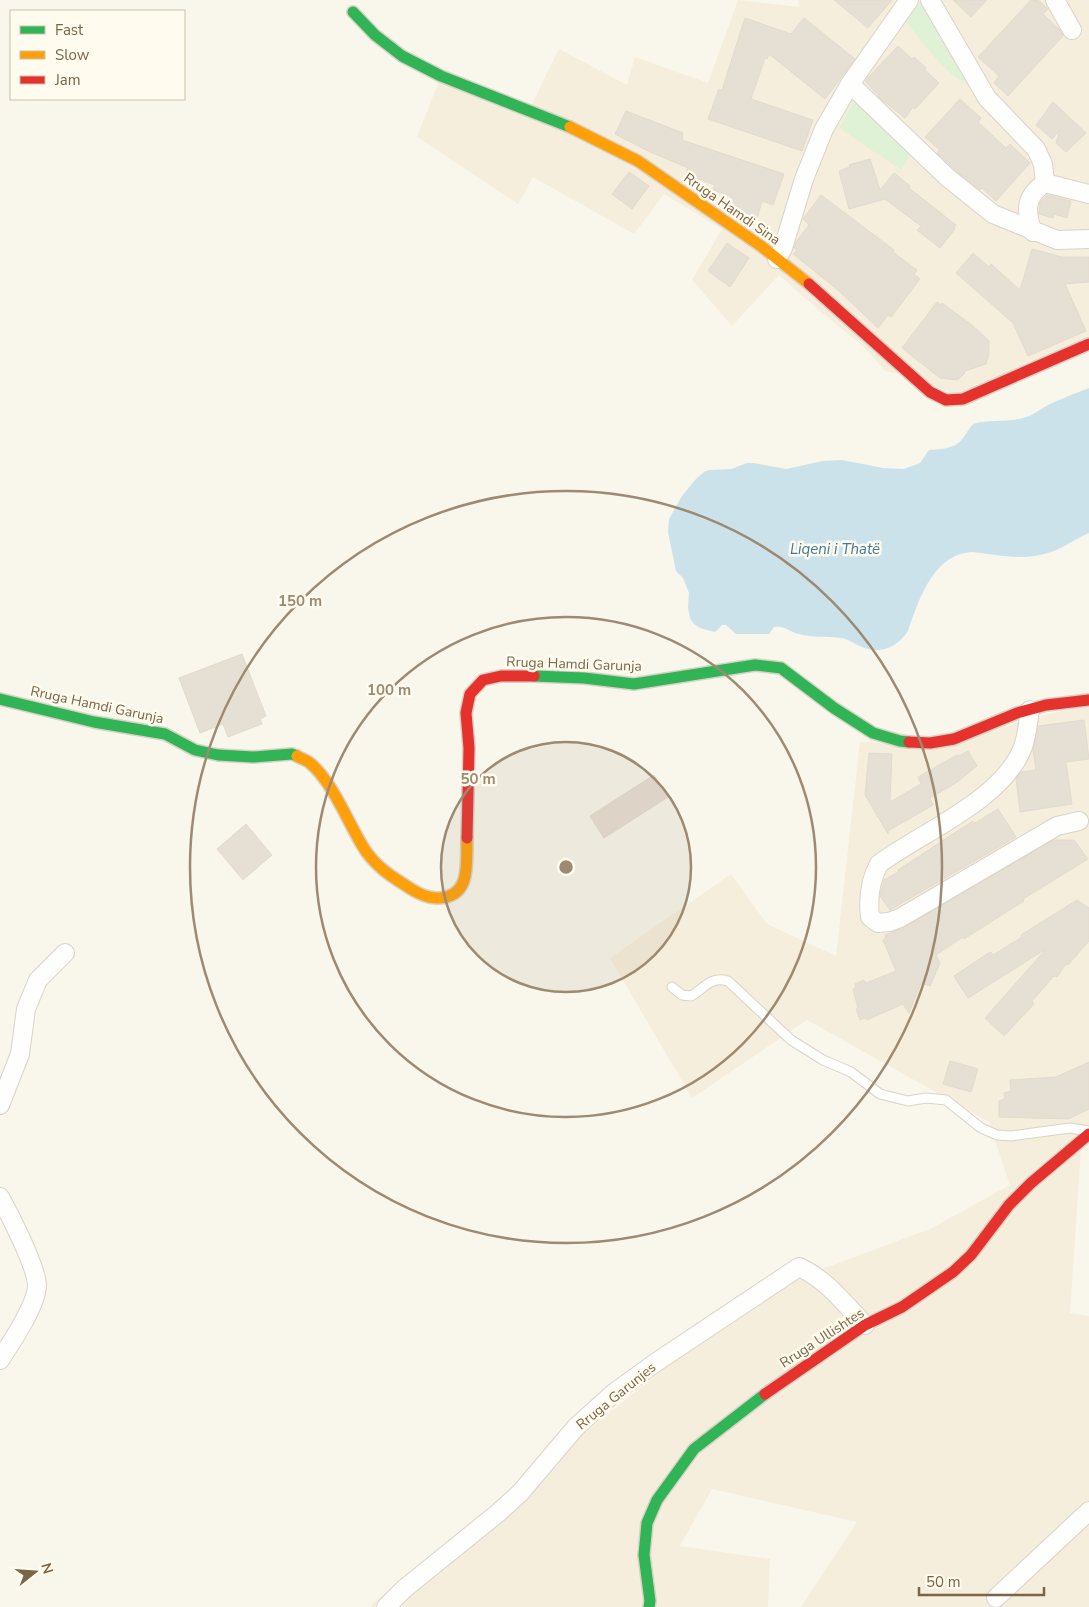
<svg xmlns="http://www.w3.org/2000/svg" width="1089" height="1607" font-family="'Nunito Sans',sans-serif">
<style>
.residential{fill:#f6eedc}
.green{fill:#e0f2d5}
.water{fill:#cce2eb}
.building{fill:#e6dfd3;stroke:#e3dacd}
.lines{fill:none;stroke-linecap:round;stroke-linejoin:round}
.lane-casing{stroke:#d9d3ca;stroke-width:11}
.street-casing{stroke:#d9d3ca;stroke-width:20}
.fast-casing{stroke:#d8d2c6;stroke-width:14}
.slow-casing{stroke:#d8d2c6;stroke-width:14}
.jam-casing{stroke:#d8d2c6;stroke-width:14}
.lane{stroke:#fefefc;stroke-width:9}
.street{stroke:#fefefc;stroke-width:18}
.fast{stroke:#30b455;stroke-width:11}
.slow{stroke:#ff9f0a;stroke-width:11}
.jam{stroke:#e5322d;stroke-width:11}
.ring{fill:none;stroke:#9d8a72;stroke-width:2.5}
.labels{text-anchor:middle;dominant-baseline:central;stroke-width:5;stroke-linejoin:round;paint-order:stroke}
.street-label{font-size:14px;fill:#7c6447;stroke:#fffcef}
.water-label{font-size:15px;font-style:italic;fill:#417a99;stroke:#fffcef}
.centre{fill:#9d8a72;stroke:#fffcef;stroke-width:2.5}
.ring-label{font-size:15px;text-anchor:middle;font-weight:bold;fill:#9d8a72;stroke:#fffcef;stroke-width:5;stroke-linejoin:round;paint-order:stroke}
</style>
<rect width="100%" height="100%" fill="#f9f6ec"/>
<!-- residential -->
<g class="residential">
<path d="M738 0 799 7 798 0H1089V344L963 399 914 376 885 371 863 346 822 313 779 275 732 326 692 280 722 229 664 194 634 234 533 177 518 204 417 137 441 76 529 110 559 49 627 85 635 57 708 83Z"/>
<path d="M1089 705V1138L1081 1148 1070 1313 1089 1316V1607H801L857 1522 712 1489 680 1546 770 1559 768 1607H371L372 1604 449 1544 755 1294 930 1229 1010 1185 989 1122 807 1020 692 1098 610 958 731 874 767 924 836 956 860 742 948 747 1023 720Z"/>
</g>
<!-- green -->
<g class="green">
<path d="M921 3 927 5 966 74 964 82C948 76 915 35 905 19L914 4Z"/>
<path d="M854 101 881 120 913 150 901 170 839 128Z"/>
</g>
<!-- water -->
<path class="water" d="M1089 388V533C1077 538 1066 546 1054 551 1025 562 1002 555 972 552 933 554 919 600 908 631 897 647 881 655 862 647 854 644 849 639 841 638 827 636 813 638 799 634 789 632 785 625 774 627L769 634H736L726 625H722L715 632 700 628 694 624 690 618 688 608 689 593 683 578 676 571 668 532 669 519 682 496 696 479 704 472 709 470 731 469 747 463H754L786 469 823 461 842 460 883 468 904 469 920 463 929 450C942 449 955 449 963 438 967 433 969 428 973 424 990 419 1008 423 1026 417 1033 415 1037 411 1043 408 1057 400 1074 394 1089 388Z"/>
<!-- building -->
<g class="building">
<path d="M834 0H892L868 28Z"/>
<path d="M953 0H987L971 17Z"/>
<path d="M1031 0H1038L1048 9 1043 14 1060 30 1063 36 1008 96 994 83 999 76 978 57Z"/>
<path d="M745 18 791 34 804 18 855 59 825 99 769 54 767 59 765 58 751 99 813 120 802 151 708 119 719 89 722 90Z"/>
<path d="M898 46 912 59 914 57 926 68 925 70 939 83 915 109 913 107 905 118 881 99 865 81Z"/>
<path d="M960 99 981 118 978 122 1006 148 1010 144 1030 163 996 201 982 188 980 190 954 169 937 153 940 150 925 137Z"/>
<path d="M1053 102 1086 133 1066 152 1056 143 1060 130 1052 139 1036 125Z"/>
<path d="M626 111 683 133 682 140 784 174 773 205 762 201 757 219 735 212 736 208 728 205 731 196 713 190 715 185 686 175 688 168 648 151 615 134Z"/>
<path d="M870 159 880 190 894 173 910 186 909 188 956 225 954 228 955 229 940 248 917 230 921 226 885 199 849 209 839 171 850 167 849 165Z"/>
<path d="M629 172 649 186 632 209 612 194Z"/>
<path d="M821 195 894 250 893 252 917 270 914 274 920 279 891 317 888 315 878 328 838 290 793 254 797 250 794 248 796 242 809 225 803 219Z"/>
<path d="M1047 195 1071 201 1067 218 1054 214 1053 218 1039 214 1040 203Z"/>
<path d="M727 243 749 258 730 287 708 271Z"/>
<path d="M1032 249 1062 257H1089V282L1065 284 1086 331 1028 356 1013 323 956 273 973 253 989 267 991 264 1020 290Z"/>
<path d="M937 302 941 305 942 303 972 325 989 341V354L986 364 965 371 964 374 957 380 940 378 902 348Z"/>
<path d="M242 654 266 716 260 719 262 724 228 737 223 724 200 733 179 678Z"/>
<path d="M1084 720 1089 759 1066 762 1072 804 1020 812 1016 779 1021 772 1036 770 1033 750 1038 726Z"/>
<path d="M968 751 977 766 956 783 930 798 933 805 888 831V834L865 795 869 753 892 754 890 802 921 784 918 777 957 755 959 756Z"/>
<path d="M654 775 668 797 604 838 590 816Z"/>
<path d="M998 809 1016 837 890 910 880 896 884 880 898 872V870L959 830 973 821 975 823Z"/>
<path d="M246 824 272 855 243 880 217 849Z"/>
<path d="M1053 840H1074L1088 859 1023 899 1024 901 964 939 963 937 936 955 940 963 930 986 921 983 909 1013 903 1004 867 1020 865 1018 860 1020 856 1009 858 1008 853 989 856 987 855 984 864 980 866 983 896 971 883 940 886 938 885 935 905 927Z"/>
<path d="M1077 900 1089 908V941L1068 965 1066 964 1057 977 1054 976 1032 1001 1034 1004 1004 1036 985 1018 1046 949 968 998 954 976 987 954 991 952 993 955 1022 937 1021 935Z"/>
<path d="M950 1061 978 1069 971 1092 943 1084Z"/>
<path d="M1089 1062V1109L1068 1119 999 1117V1101L1005 1099 1004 1093 1011 1091 1010 1080 1056 1077Z"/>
</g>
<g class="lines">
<defs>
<path id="lane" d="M672 987 682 995 691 996C705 988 710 976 728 981L791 1040 823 1060 851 1072 880 1094 908 1101 926 1098 946 1100 981 1128 997 1135 1011 1136 1070 1128 1088 1131"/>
<g id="street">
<path d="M930 0 987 98 1036 149 1043 164 1045 183"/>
<path d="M1055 0 1072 30"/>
<path d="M850 84 947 177 993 214 1057 240 1089 239"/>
<path d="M1033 232C1025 211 1025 196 1045 183L1089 194"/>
<path d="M777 259 783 248 804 179 824 129 850 84 909 0"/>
<path d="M1030 710C1028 722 1027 736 1023 747 1003 800 922 832 879 864 870 880 868 899 870 917L878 923 889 922 900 918 1057 826 1079 821"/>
<path d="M0 1105 20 1054 26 1009 38 980 65 953"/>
<path d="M0 1197C10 1215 36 1266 37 1285 37 1305 11 1343 0 1360"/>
<path d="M996 1598 1089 1511"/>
<path d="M386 1607 404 1589 498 1513 520 1493 576 1427 615 1392 655 1363 799 1267C826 1279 845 1304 865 1325"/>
</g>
<g id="fast">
<path d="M353 12 375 35 402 56 441 76 570 127"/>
<path d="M534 676 584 678 634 684 755 665 781 668 834 708 873 733 900 741 909 742"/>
<path d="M0 699 94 722 165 734 195 750 218 755 253 757 292 754 297 756"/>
<path d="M649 1607 650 1601 644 1555 647 1523 657 1500 694 1449 765 1394"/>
</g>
<g id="slow">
<path d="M570 127 638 161 761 246 809 284"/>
<path d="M297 756C301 759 307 760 310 763 333 782 349 825 365 850 376 866 389 875 405 885 415 892 427 899 439 898 472 896 466 863 467 838"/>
</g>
<g id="jam">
<path d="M809 284 930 392 946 400 963 399 1089 344"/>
<path d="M909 742 930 743 954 739 1017 713 1046 705 1089 700"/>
<path d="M467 838 469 748 466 713 470 694 483 680 501 676H534"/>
<path d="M765 1394 865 1325 902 1307 953 1272 971 1255 1009 1205 1031 1183 1089 1134"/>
</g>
</defs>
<!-- lane casing -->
<use href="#lane" class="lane-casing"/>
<!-- street casing -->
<use href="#street" class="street-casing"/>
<!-- fast casing -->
<use href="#fast" class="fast-casing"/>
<!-- slow casing -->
<use href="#slow" class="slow-casing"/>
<!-- jam casing -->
<use href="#jam" class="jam-casing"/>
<!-- lane -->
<use href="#lane" class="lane"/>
<!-- street -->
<use href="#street" class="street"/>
<!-- fast -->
<use href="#fast" class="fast"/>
<!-- slow -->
<use href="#slow" class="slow"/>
<!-- jam -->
<use href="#jam" class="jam"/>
</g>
<!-- distance rings -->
<circle cx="566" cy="867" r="125" fill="#9d8a72" fill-opacity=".12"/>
<g class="ring">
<circle cx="566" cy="867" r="125"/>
<circle cx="566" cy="867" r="250"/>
<circle cx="566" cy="867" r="376"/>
</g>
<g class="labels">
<!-- street labels -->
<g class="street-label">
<text transform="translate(732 209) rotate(35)">Rruga Hamdi Sina</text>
<text transform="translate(574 664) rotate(2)">Rruga Hamdi Garunja</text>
<text transform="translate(97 705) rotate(12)">Rruga Hamdi Garunja</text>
<text transform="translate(822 1338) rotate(-33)">Rruga Ullishtes</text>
<text transform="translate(616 1396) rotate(-39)">Rruga Garunjes</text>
</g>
<!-- water labels -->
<g class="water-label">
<text x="835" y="549">Liqeni i Thatë</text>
</g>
</g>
<circle cx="566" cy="867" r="8" class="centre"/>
<g class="ring-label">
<text x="300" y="606">150 m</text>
<text x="389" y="695">100 m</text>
<text x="478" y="784">50 m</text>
</g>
<!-- legend -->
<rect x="10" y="10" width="175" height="90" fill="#fffcef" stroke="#cbbfac"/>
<rect x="20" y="26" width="25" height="8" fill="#30b455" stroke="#cbbfac"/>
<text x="55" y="35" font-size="15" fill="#7c6447">Fast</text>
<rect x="20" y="51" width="25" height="8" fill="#ff9f0a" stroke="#cbbfac"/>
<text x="55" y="60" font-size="15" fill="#7c6447">Slow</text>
<rect x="20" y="76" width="25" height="8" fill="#e5322d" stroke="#cbbfac"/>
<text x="55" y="85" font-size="15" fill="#7c6447">Jam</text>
<!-- north arrow -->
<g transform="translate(35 1572) rotate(73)" stroke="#fffcef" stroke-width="4" paint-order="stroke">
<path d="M0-4L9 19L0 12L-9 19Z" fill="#7c6447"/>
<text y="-8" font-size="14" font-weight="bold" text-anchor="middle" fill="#7c6447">N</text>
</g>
<!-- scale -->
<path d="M919 1587v8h125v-8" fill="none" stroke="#7c6447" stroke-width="2.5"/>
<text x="926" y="1587" font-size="15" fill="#7c6447" stroke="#fffcef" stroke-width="4" paint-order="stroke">50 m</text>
</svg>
